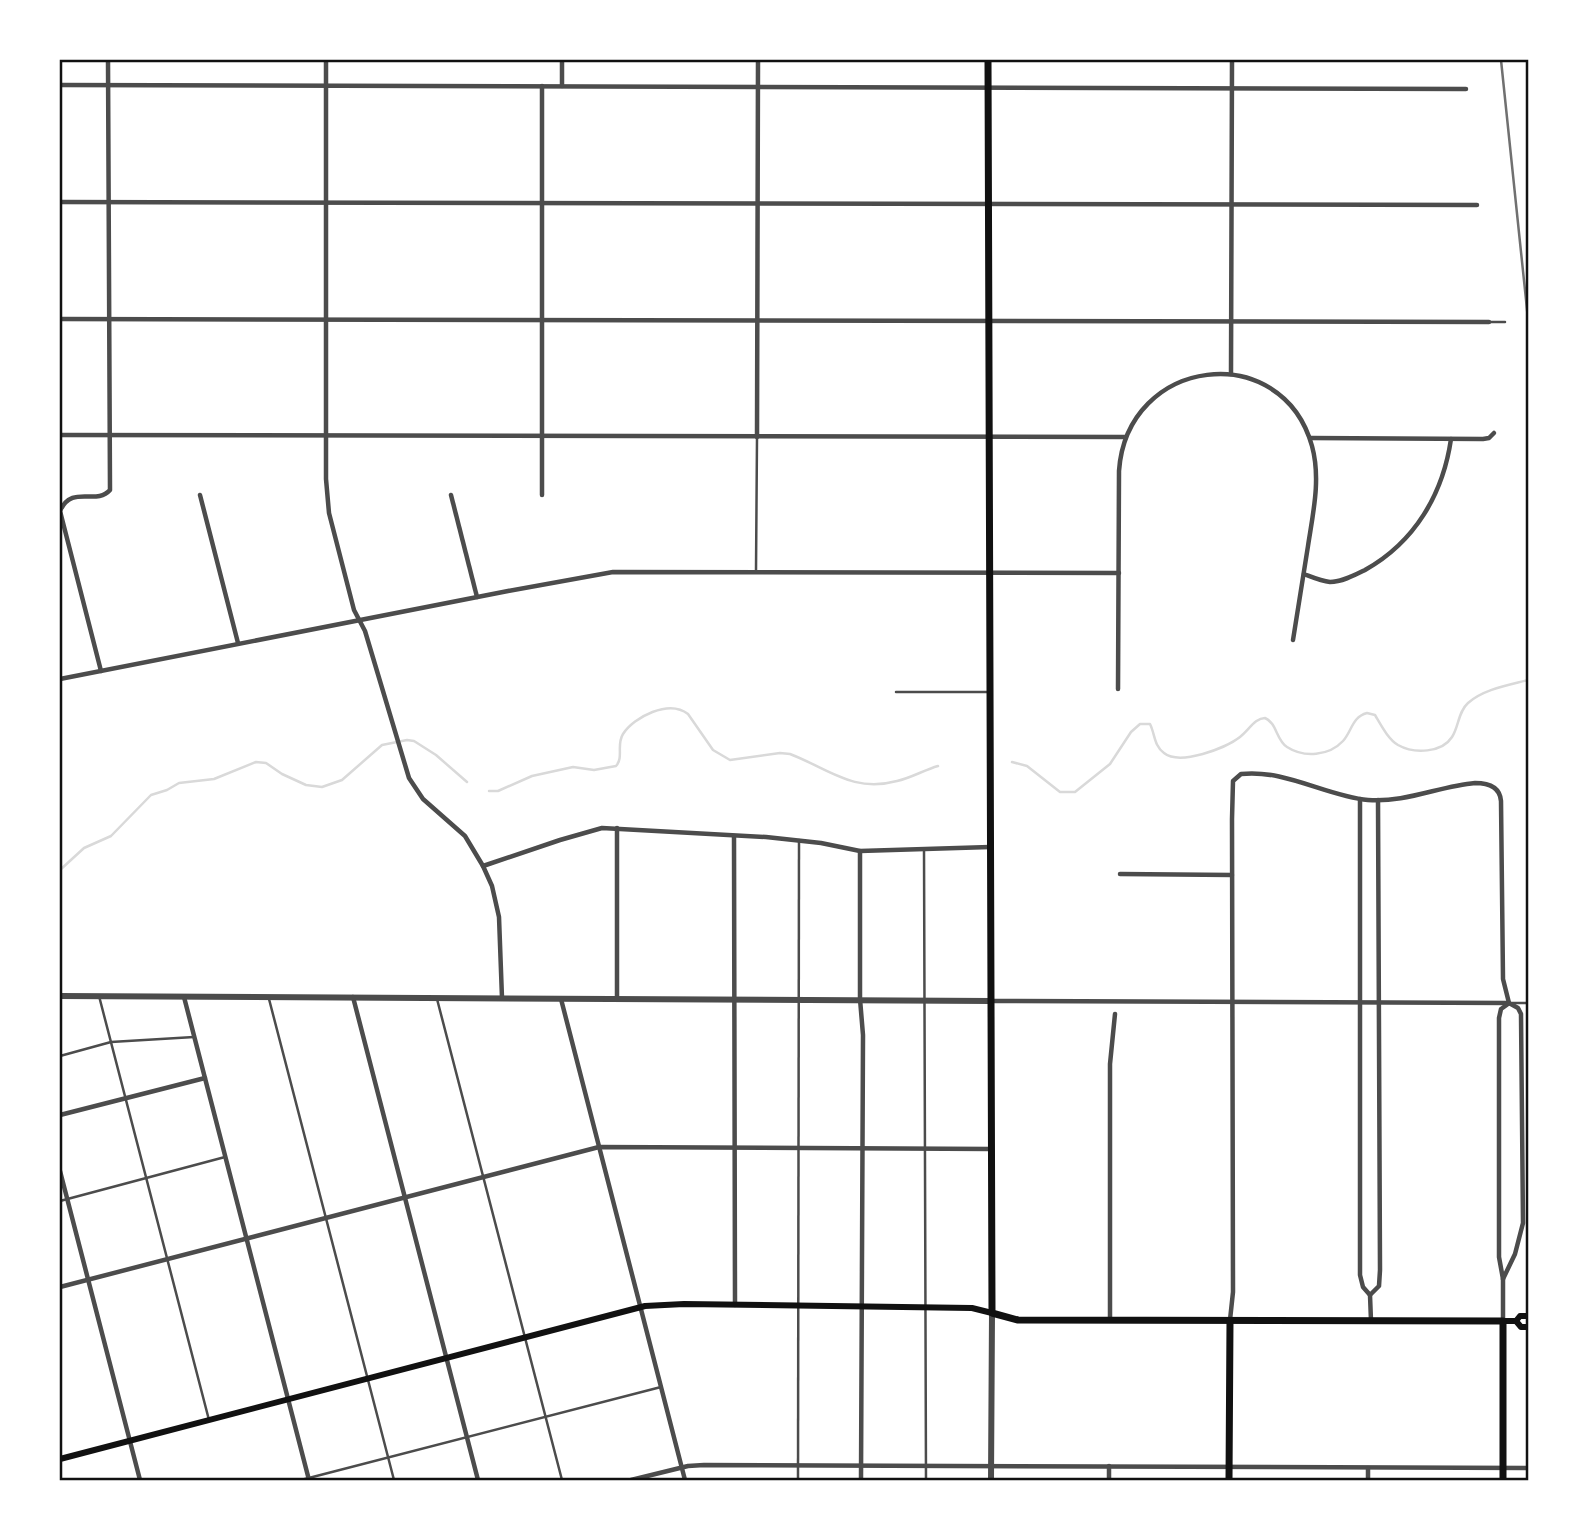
<svg xmlns="http://www.w3.org/2000/svg" width="1588" height="1540" font-family="'Playfair Display',serif">
<style>
.lines{fill:none;stroke-linecap:round;stroke-linejoin:round}
.stream{stroke:#d9d9d9;stroke-width:2.5}
.service{stroke:#4c4c4c;stroke-width:2.5}
.minor{stroke:#4c4c4c;stroke-width:4.5}
.tertiary{stroke:#4c4c4c;stroke-width:6}
.secondary{stroke:#111;stroke-width:6}
.primary{stroke:#111;stroke-width:7}
.rail{stroke:#707070;stroke-width:2.5}
.neatline{fill:none;stroke:#111;stroke-width:2.5}
</style>
<rect width="100%" height="100%" fill="#fff"/>
<g class="lines">
<!-- stream -->
<g class="stream">
<path d="M1012 762 1027 766 1060 792H1075L1110 764 1131 732 1140 724H1150C1155 734 1154 746 1164 753 1180 766 1226 748 1240 737 1249 730 1255 718 1265 718 1277 723 1276 740 1287 747 1304 758 1329 756 1343 741 1352 731 1352 717 1367 713L1375 715C1381 725 1388 739 1398 745 1414 754 1442 753 1452 737 1459 726 1458 712 1468 703 1484 689 1509 685 1528 680"/>
<path d="M489 791H498L532 776 573 767 594 770 616 766C624 757 616 745 623 734 634 717 669 699 688 714L713 750 730 760 780 753 790 754C829 769 853 793 897 781 911 778 924 770 938 766"/>
<path d="M60 870 84 848 111 836 151 795 167 790 179 783 214 779 256 762 266 763 282 774 306 785 322 787 342 780 382 745 407 740 414 741 436 755 467 782"/>
</g>
<!-- service -->
<g class="service">
<path d="M1489 322H1505"/>
<path d="M756 571 757 438"/>
<path d="M896 692H987"/>
<path d="M924 849 926 1480"/>
<path d="M99 996 209 1420"/>
<path d="M269 999 394 1480"/>
<path d="M437 999 562 1480"/>
<path d="M1512 1003H1528"/>
<path d="M60 1056 111 1042 194 1037"/>
<path d="M60 1201 225 1157"/>
<path d="M301 1480 661 1387"/>
<path d="M798 1480 799 840"/>
</g>
<!-- minor -->
<g class="minor">
<path d="M326 60V479L329 513 354 610 365 631 409 778 423 799 465 836 483 866 492 886 499 917 502 998"/>
<path d="M60 85 1466 89"/>
<path d="M542 86V495"/>
<path d="M562 86V60"/>
<path d="M60 202 1477 205"/>
<path d="M60 319 1489 322"/>
<path d="M1231 374 1232 60"/>
<path d="M60 435 1125 437"/>
<path d="M757 437 758 60"/>
<path d="M1310 438 1483 439 1489 438 1494 433"/>
<path d="M200 495 238 643"/>
<path d="M451 495 477 597"/>
<path d="M1304 574C1312 577 1321 581 1330 582 1342 582 1355 575 1365 570 1415 542 1443 494 1451 439"/>
<path d="M101 671 60 511C72 484 96 506 110 490L108 60"/>
<path d="M60 679 508 591 613 572 1119 573"/>
<path d="M1118 689 1119 471C1127 356 1282 338 1312 446 1321 479 1313 513 1308 546 1303 577 1298 609 1293 640"/>
<path d="M1360 799V1275L1363 1287 1370 1295 1371 1321"/>
<path d="M734 836 735 1305"/>
<path d="M860 851V999L863 1035 861 1480"/>
<path d="M483 866 560 840 602 828 766 837 821 843 860 851 990 847"/>
<path d="M1120 874 1232 875"/>
<path d="M184 997 309 1480"/>
<path d="M353 997 478 1480"/>
<path d="M561 999 685 1480"/>
<path d="M617 999V828"/>
<path d="M992 1001 1509 1003"/>
<path d="M60 1115 205 1078"/>
<path d="M60 1171 140 1480"/>
<path d="M60 1287 599 1147 991 1149"/>
<path d="M1370 1295 1379 1286 1380 1270 1378 800"/>
<path d="M1110 1320V1064L1115 1014"/>
<path d="M1230 1320 1233 1292 1232 819 1233 781 1241 774C1285 769 1326 796 1368 800 1405 803 1440 786 1475 783 1489 783 1500 787 1501 801L1503 979 1509 1003 1518 1008 1521 1014 1523 1223 1515 1254 1503 1279"/>
<path d="M1503 1321V1279L1499 1257V1018L1501 1009 1508 1004"/>
<path d="M631 1480 688 1466 704 1465 1528 1468"/>
<path d="M1109 1480V1466"/>
<path d="M1368 1480V1468"/>
</g>
<!-- tertiary -->
<g class="tertiary">
<path d="M60 996 991 1001"/>
<path d="M991 1480 992 1313"/>
</g>
<!-- secondary -->
<g class="secondary">
<path d="M1503 1321H1516L1520 1316H1528"/>
<path d="M1516 1321 1521 1327H1528"/>
<path d="M60 1459 645 1306 684 1304 972 1308 992 1313"/>
</g>
<!-- primary -->
<g class="primary">
<path d="M988 60 992 1313 1018 1320 1503 1321V1480"/>
<path d="M1229 1480 1230 1321"/>
</g>
<!-- rail -->
<g class="rail">
<path d="M1501 60 1528 319"/>
<path d="M1528 60V65"/>
</g>
</g>
<!-- border -->
<rect width="1588" height="1540" fill="none" stroke="#ffffff" stroke-width="122"/>
<rect x="61" y="61" width="1466" height="1418" class="neatline"/>
</svg>
